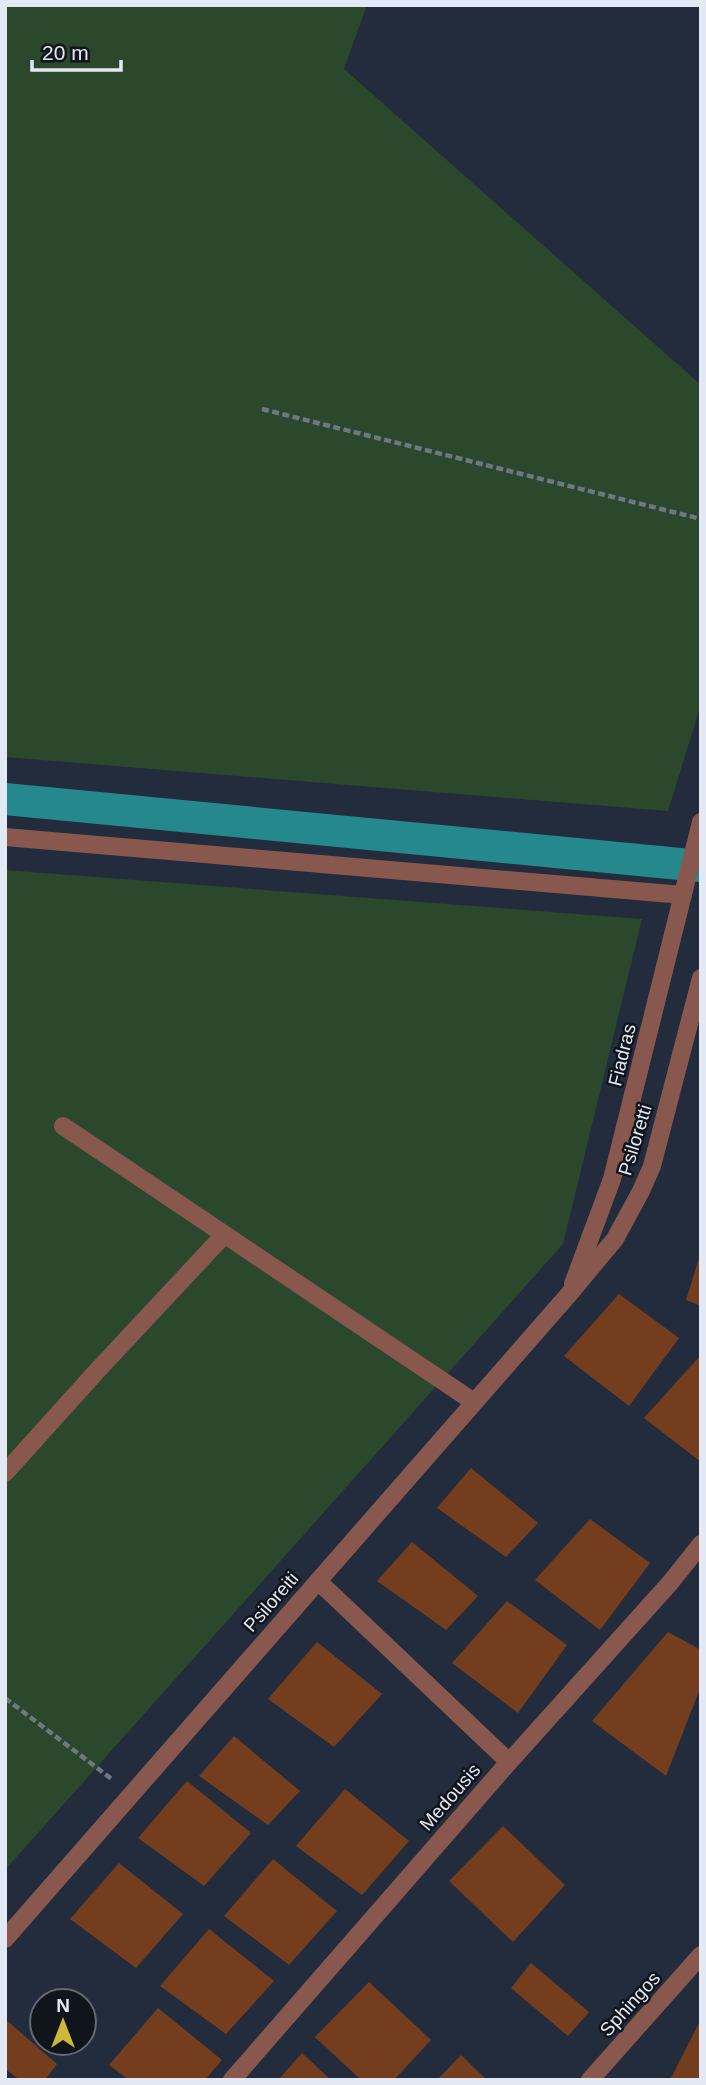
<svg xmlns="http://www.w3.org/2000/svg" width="706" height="2085" font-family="Helvetica,sans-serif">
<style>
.green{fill:#2c482c}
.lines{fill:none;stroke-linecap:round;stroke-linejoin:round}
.canal{stroke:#25888c;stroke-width:32}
.building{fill:#743e1e}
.path{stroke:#6f7785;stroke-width:4.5;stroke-dasharray:7 3.5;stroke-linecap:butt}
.minor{stroke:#88584e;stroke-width:18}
.labels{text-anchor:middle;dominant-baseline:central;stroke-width:5;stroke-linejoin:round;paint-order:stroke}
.street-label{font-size:19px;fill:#e2e9f4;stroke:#10141b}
</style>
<rect width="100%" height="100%" fill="#222c3c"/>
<!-- green -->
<g class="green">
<path d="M5 5H367L344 69 701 385V704L668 811 5 757Z"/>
<path d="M5 870 642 919 563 1244 5 1870Z"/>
</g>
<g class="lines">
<!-- canal -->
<path class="canal" d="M5 799 701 866"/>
</g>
<!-- building -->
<g class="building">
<path d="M700 1255H701V1306L686 1300Z"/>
<path d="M619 1294 679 1338 629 1406 564 1356Z"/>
<path d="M699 1357 701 1358V1462L644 1418Z"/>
<path d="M471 1468 538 1523 506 1557 437 1508Z"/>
<path d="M590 1519 650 1563 600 1630 535 1580Z"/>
<path d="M412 1542 478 1596 446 1630 377 1581Z"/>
<path d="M507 1601 567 1645 518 1713 452 1663Z"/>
<path d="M668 1632 701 1650V1686L666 1776 592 1721Z"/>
<path d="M317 1642 382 1694 334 1747 268 1699Z"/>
<path d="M234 1736 300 1791 268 1825 199 1776Z"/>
<path d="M187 1781 251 1833 204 1886 138 1838Z"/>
<path d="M345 1789 409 1841 362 1895 296 1846Z"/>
<path d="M503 1826 565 1885 513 1942 449 1881Z"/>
<path d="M273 1859 337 1911 289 1965 224 1916Z"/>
<path d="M119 1863 183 1914 136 1968 70 1919Z"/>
<path d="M209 1929 274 1981 226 2034 160 1986Z"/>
<path d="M531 1963 589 2012 568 2036 511 1988Z"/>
<path d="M369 1982 431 2040 394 2080H361L315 2037Z"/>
<path d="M158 2008 222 2060 205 2080H129L109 2065Z"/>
<path d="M5 2019 57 2064 45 2080H20L5 2069Z"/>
<path d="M701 2019V2080H670Z"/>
<path d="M302 2053 331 2080H278Z"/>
<path d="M461 2055 487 2080H437Z"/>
</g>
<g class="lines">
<!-- path -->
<g class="path">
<path d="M262 409 701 519"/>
<path d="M5 1698 113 1780"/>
</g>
<!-- minor -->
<g class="minor">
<path d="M5 837 683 895"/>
<path d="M63 1126 474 1402"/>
<path d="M573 1284 612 1179 701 822"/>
<path d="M5 1473 96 1372 224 1235"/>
<path d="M318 1581 509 1762"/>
<path d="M5 1939 570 1293 615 1239 641 1191 652 1166 701 978"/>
<path d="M232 2080 509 1762 670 1583 701 1544"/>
<path d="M590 2080 701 1955"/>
</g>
</g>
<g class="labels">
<!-- street labels -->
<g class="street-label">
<text transform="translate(622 1055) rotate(-76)">Fiadras</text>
<text transform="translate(635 1140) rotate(-73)">Psiloretti</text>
<text transform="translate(271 1602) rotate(-49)">Psiloreiti</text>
<text transform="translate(450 1797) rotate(-49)">Medousis</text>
<text transform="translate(630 2004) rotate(-48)">Sphingos</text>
</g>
</g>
<!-- border -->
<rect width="706" height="2085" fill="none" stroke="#e2e9f4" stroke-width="14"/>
<!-- north arrow -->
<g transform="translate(63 2022)"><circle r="33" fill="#10141b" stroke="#646972" stroke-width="2"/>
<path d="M0-5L12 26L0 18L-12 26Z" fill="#cfb837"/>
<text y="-10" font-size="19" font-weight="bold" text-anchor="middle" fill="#e2e9f4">N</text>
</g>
<!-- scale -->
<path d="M32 60v10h89v-10" fill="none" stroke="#e2e9f4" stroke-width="3.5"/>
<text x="42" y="60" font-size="21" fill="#e2e9f4" stroke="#10141b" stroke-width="5" paint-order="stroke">20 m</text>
</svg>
